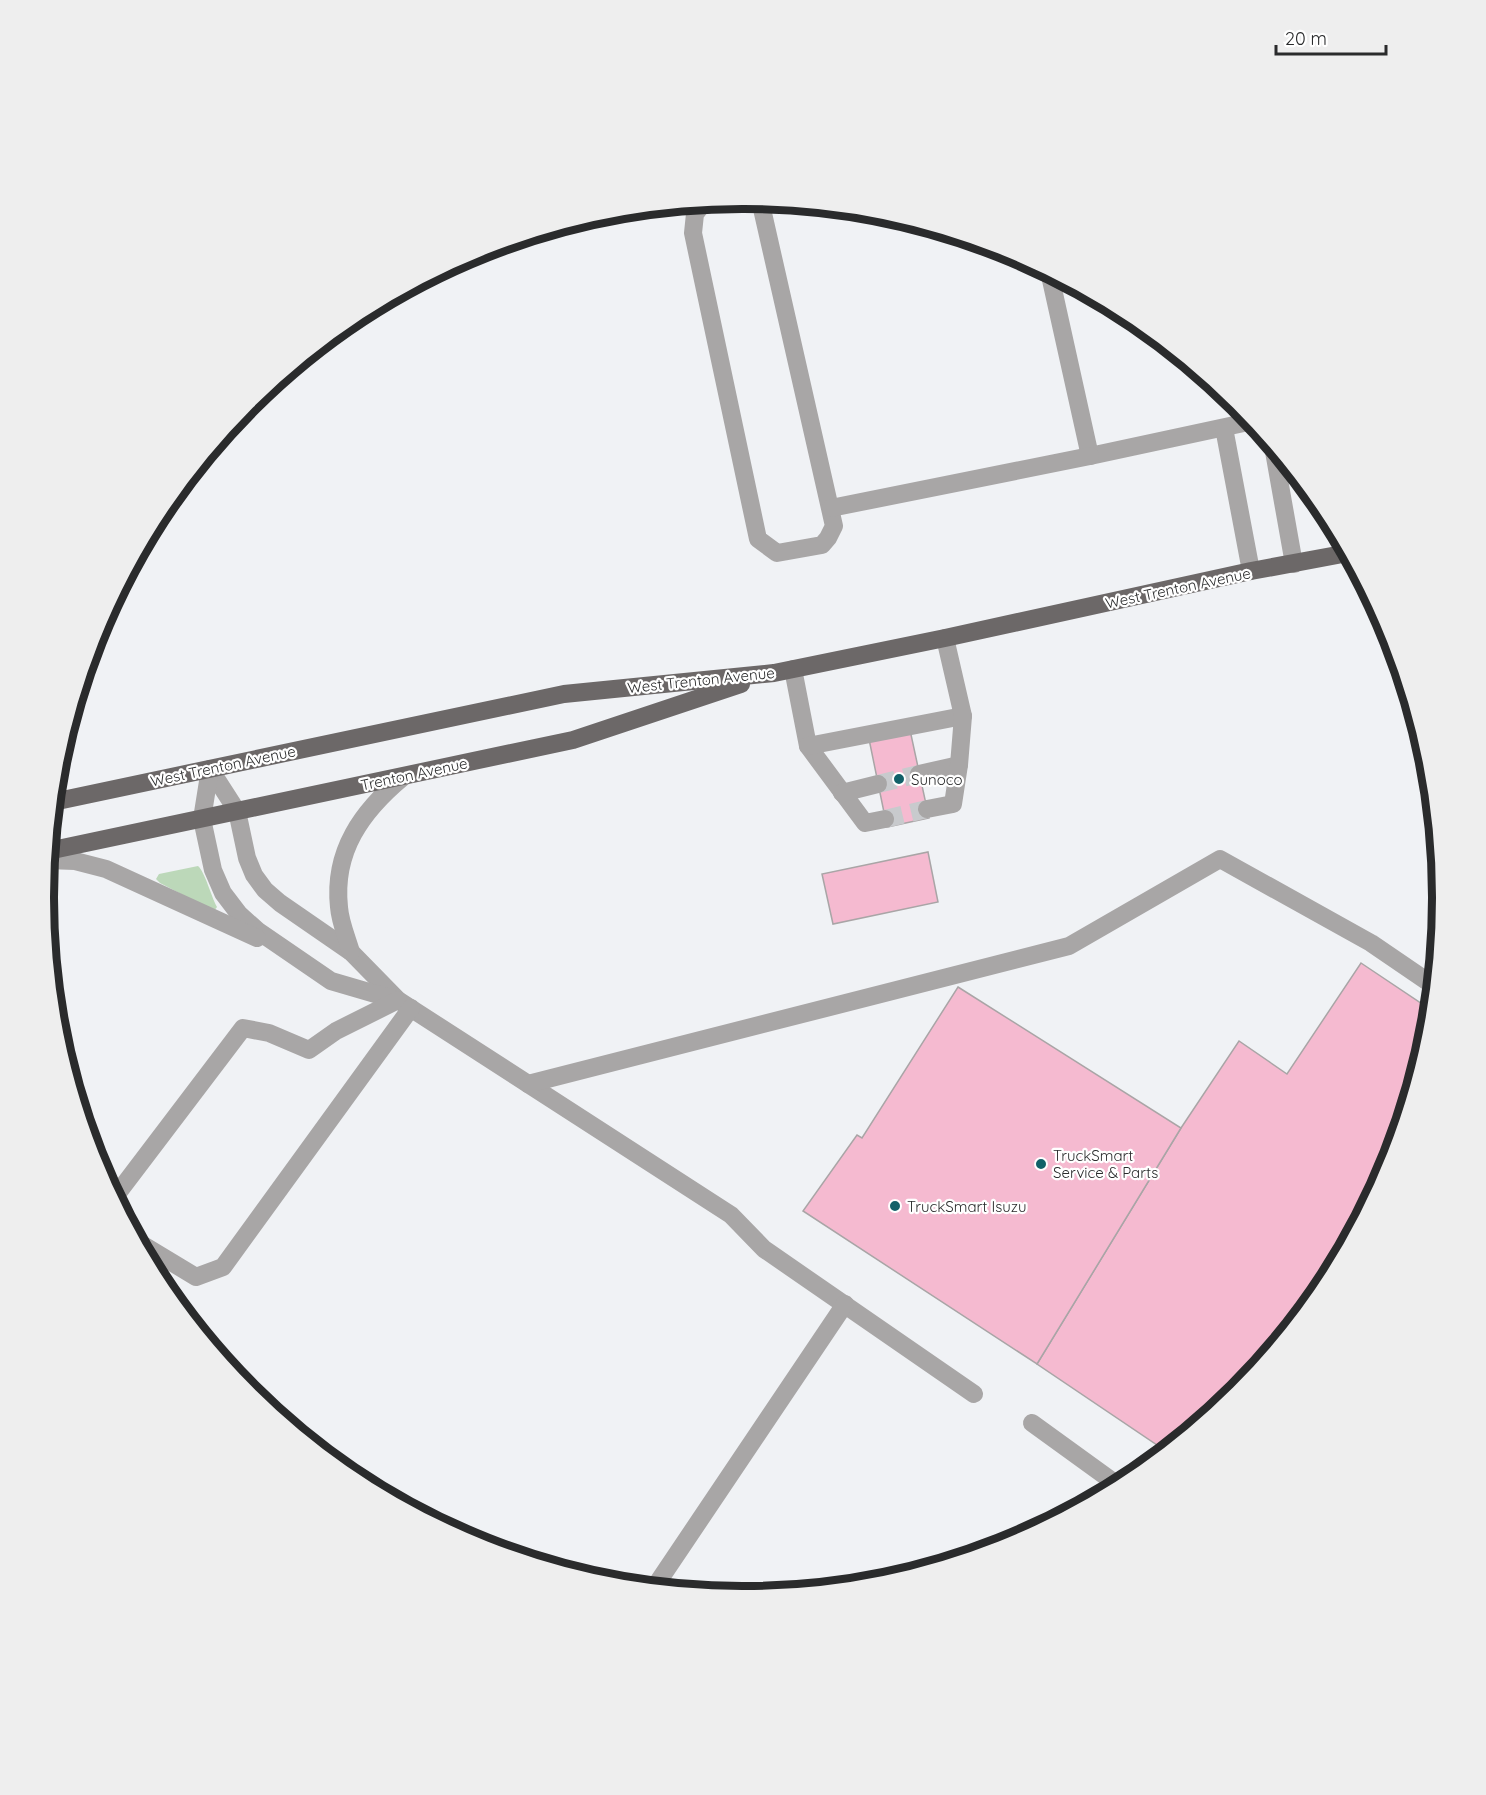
<svg xmlns="http://www.w3.org/2000/svg" width="1486" height="1795" font-family="Quicksand,sans-serif">
<style>
.green{fill:#bcd8b9}
.building{fill:#f5bad0;stroke:#a9a5a6;stroke-width:1.5}
.lines{fill:none;stroke-linecap:round;stroke-linejoin:round}
.minor-tunnel{stroke:#c8cacd;stroke-width:18;stroke-dasharray:18 9;stroke-linecap:butt}
.minor{stroke:#a8a6a6;stroke-width:18}
.major{stroke:#6c6868;stroke-width:18}
.poi-dot{fill:#126169;stroke:#fff;stroke-width:2}
.labels{text-anchor:middle;dominant-baseline:central;stroke-width:4.5;stroke-linejoin:round;paint-order:stroke}
.street-label{font-size:15px;fill:#2a2b2c;stroke:#fff}
.poi-label{font-size:15px;fill:#2a2b2c;stroke:#fff;text-anchor:start}
.rim{fill:none;stroke:#2a2b2c;stroke-width:8}
</style>
<rect width="100%" height="100%" fill="#f0f2f5"/>
<!-- green -->
<path class="green" d="M198 866C205 872 211 896 217 907L214 911 160 883 156 879 159 874Z"/>
<!-- building -->
<g class="building">
<path d="M910 730 929 818 887 827 869 739Z"/>
<path d="M928 852 938 902 833 924 822 874Z"/>
<path d="M1361 963 1431 1010 1429 1034 1389 1166 1324 1286 1237 1392 1166 1451 1037 1364 1181 1128 1239 1041 1287 1074Z"/>
<path d="M958 987 1181 1128 1037 1364 803 1211 857 1135 862 1138Z"/>
</g>
<g class="lines">
<!-- minor-tunnel -->
<g class="minor-tunnel">
<path d="M878 784 919 774"/>
<path d="M885 819 927 809"/>
</g>
<!-- minor -->
<g class="minor">
<path d="M704 202 695 214 693 233 758 539 777 553 822 545 828 538 834 526 760 200"/>
<path d="M1049 271 1090 456 1253 421"/>
<path d="M1224 428 1251 571"/>
<path d="M1273 446 1294 564"/>
<path d="M831 508 1090 456"/>
<path d="M793 669 808 746 865 823 885 819"/>
<path d="M808 746 963 716"/>
<path d="M210 769 237 811 247 858 254 875 265 890 280 903 351 952 398 1000 731 1215 764 1249 974 1394"/>
<path d="M210 769 202 819 213 870 223 893 239 914 258 931 331 981 396 1000"/>
<path d="M919 774 959 765"/>
<path d="M842 793 878 784"/>
<path d="M927 809 953 804 959 765 963 716 945 638"/>
<path d="M47 860 75 861 106 869 257 938"/>
<path d="M351 952C347 938 340 922 339 907 333 851 362 811 403 777"/>
<path d="M528 1084 1069 946 1220 859 1371 943 1434 986"/>
<path d="M114 1198 243 1028 269 1033 309 1050 336 1031 398 1000"/>
<path d="M138 1242 196 1277 223 1267 411 1008"/>
<path d="M1032 1423 1119 1486"/>
<path d="M654 1588 845 1304"/>
</g>
<!-- major -->
<g class="major">
<path d="M53 802 564 694 774 673 945 638 1251 571 1348 553"/>
<path d="M48 851 573 740 741 684"/>
</g>
</g>
<!-- markers -->
<g class="poi-dot">
<circle cx="899" cy="779" r="6"/>
<circle cx="1041" cy="1164" r="6"/>
<circle cx="895" cy="1206" r="6"/>
</g>
<g class="labels">
<!-- street labels -->
<g class="street-label">
<text transform="translate(1178 588) rotate(-12)">West Trenton Avenue</text>
<text transform="translate(701 680) rotate(-6)">West Trenton Avenue</text>
<text transform="translate(223 766) rotate(-12)">West Trenton Avenue</text>
<text transform="translate(414 774) rotate(-12)">Trenton Avenue</text>
</g>
<!-- poi labels -->
<g class="poi-label">
<text x="911" y="779">Sunoco</text>
<text x="1053" y="1155">TruckSmart<tspan x="1053" dy="17">Service &amp; Parts</tspan></text>
<text x="907" y="1206">TruckSmart Isuzu</text>
</g>
</g>
<!-- crop -->
<path d="M0 0H1486V1795H0ZM742 209H744A688 688 0 0 1 1432 897V898A688 688 0 0 1 744 1586H742A688 688 0 0 1 54 898V897A688 688 0 0 1 742 209Z" fill="#eee" fill-rule="evenodd"/>
<path class="rim" d="M742 209H744A688 688 0 0 1 1432 897V898A688 688 0 0 1 744 1586H742A688 688 0 0 1 54 898V897A688 688 0 0 1 742 209Z"/>
<!-- scale -->
<path d="M1276 45v9h110v-9" fill="none" stroke="#2a2b2c" stroke-width="3"/>
<text x="1285" y="45" font-size="18" fill="#2a2b2c" stroke="#ffffff" stroke-width="4.5" paint-order="stroke">20 m</text>
</svg>
